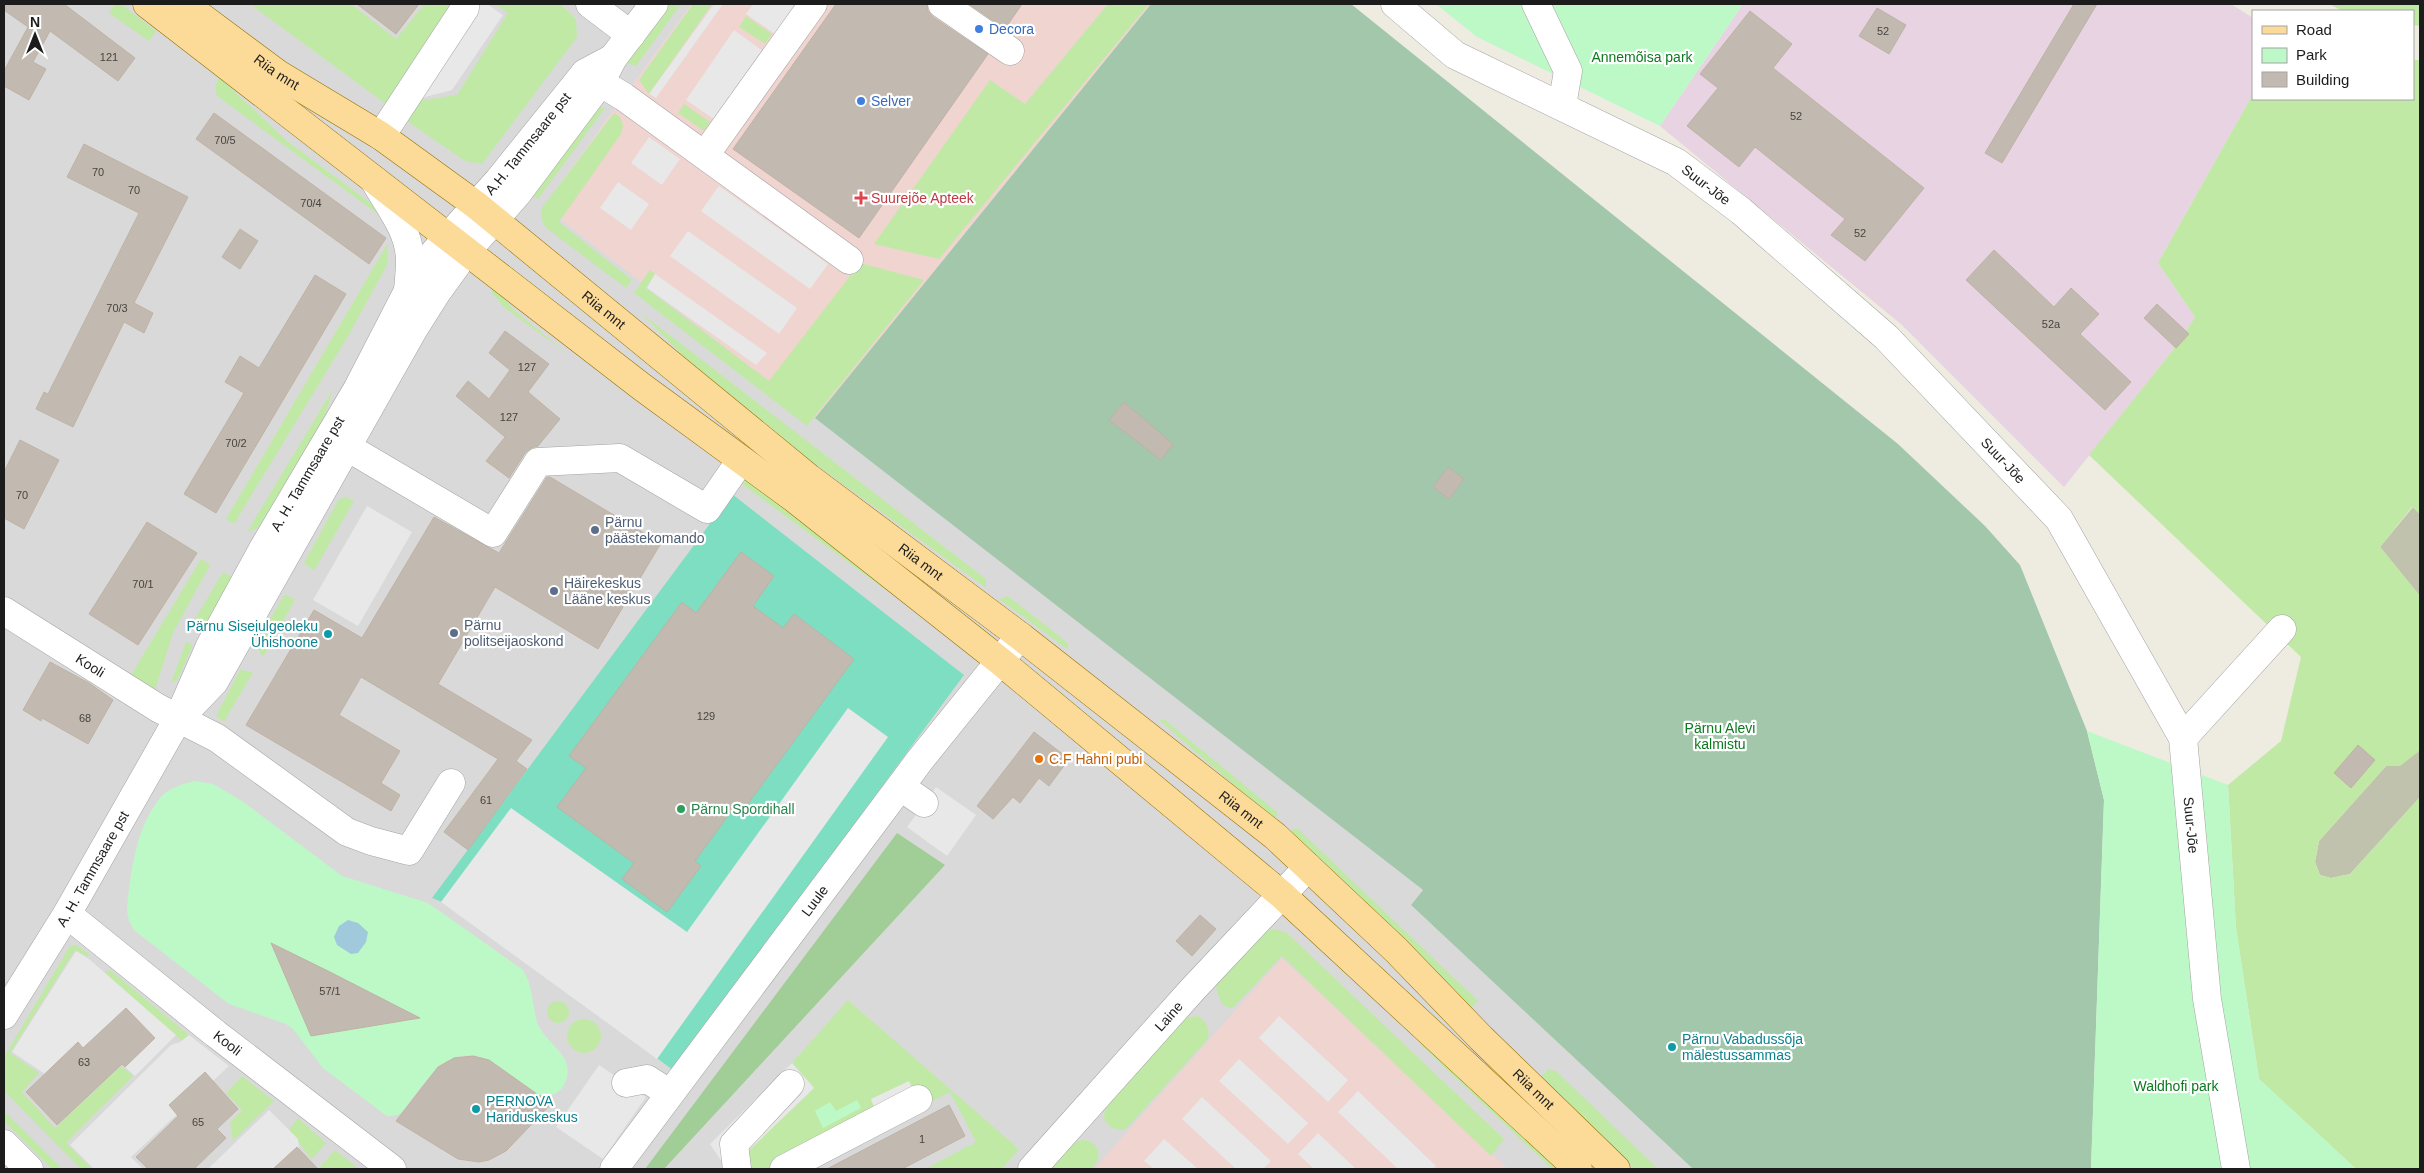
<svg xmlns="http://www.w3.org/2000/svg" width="2424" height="1173" font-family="Arial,sans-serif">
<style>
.residential{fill:#dad9d9}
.commercial{fill:#efd4d0}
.industrial{fill:#e7d3e1}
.construction{fill:#c0c2ad}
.grass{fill:#c1e9a6}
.forest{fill:#a1cd96}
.cemetery{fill:#a2c7ab}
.park{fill:#bdf9c7}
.pitch{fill:#7edec2}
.parking{fill:#e8e8e8}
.water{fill:#a1c9dc}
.building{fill:#c2bab1;stroke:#bfb2a4}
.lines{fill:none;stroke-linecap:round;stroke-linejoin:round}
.minor-casing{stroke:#a3a3a3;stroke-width:29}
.major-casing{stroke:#947100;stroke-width:29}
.minor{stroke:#fff;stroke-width:28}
.major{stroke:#fcda98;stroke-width:28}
.shop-dot{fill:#3f7fe0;stroke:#fff;stroke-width:2}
.health-dot{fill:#e0444e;stroke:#fff;stroke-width:2}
.service-dot{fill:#5c6f8a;stroke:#fff;stroke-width:2}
.culture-dot{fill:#0f9aa8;stroke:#fff;stroke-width:2}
.food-dot{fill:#e8710a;stroke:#fff;stroke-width:2}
.leisure-dot{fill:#2e9e5b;stroke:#fff;stroke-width:2}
.labels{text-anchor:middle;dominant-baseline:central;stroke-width:4.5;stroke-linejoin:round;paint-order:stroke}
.number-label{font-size:11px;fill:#464441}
.shop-label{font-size:14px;fill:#366cbe;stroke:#fff;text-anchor:start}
.park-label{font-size:14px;fill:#0b791e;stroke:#fff}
.street-label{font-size:14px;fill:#1c1c1c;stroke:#fff}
.health-label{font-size:14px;fill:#be3a42;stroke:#fff;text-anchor:start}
.service-label{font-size:14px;fill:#4e5e75;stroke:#fff;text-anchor:start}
.culture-label{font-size:14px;fill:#0d838f;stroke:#fff;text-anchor:start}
.food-label{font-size:14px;fill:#c56008;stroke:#fff;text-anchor:start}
.leisure-label{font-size:14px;fill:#27864d;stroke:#fff;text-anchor:start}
</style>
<rect width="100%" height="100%" fill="#eeebe1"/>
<!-- residential -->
<path class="residential" d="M4 4H692L544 206 1423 890 1411 905 1693 1169H4Z"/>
<!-- commercial -->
<g class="commercial">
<path d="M692 4H1151L815 418 544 206Z"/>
<path d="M1282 958 1508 1169H1094Z"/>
</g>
<!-- industrial -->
<path class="industrial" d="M1743 4H2231L2253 18V94L2158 263 2195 317 2177 345 2064 487 1902 325 1660 126Z"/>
<!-- construction -->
<g class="construction">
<path d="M2413 507 2420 514V596L2380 547Z"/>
<path d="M2420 745V797L2350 874 2331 878 2320 875 2315 862 2319 841 2386 766 2418 752Z"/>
</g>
<!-- grass -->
<g class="grass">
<path d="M115 4H121L156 31 149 41 109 13Z"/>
<path d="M250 4H351L396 39 423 6 420 4H447L450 8 390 107Z"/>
<path d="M494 4H560L576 19 577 37 482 164 465 161 401 117 411 102 457 95 508 13Z"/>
<path d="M670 4H681L636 66 627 63Z"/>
<path d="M693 4H712L649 94 639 80Z"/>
<path d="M1108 4H1149L939 259 874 244 990 80 1025 104Z"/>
<path d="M2329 4H2420V26L2413 25V11H2343Z"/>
<path d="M746 16 772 34 765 44 739 27Z"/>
<path d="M2413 60H2420V514L2412 507 2380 547 2420 596V745L2418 752 2400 766H2386L2319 841 2315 862 2320 875 2331 878 2350 874 2420 797V1169H2356L2259 1079 2236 928 2228 785 2281 741 2301 657 2089 455 2177 345 2195 317 2158 263 2253 94V99H2413Z"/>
<path d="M219 77 287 141 381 211 386 220 217 96 215 87Z"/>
<path d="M684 104 710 122 704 131 678 113Z"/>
<path d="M598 107 605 108 538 199 529 195Z"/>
<path d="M614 113 620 117 623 126 621 134 559 222 632 280 626 288 545 227 541 218V209Z"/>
<path d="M388 243 387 265 347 338 234 524 226 519Z"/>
<path d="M860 263 924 280 807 426 634 293 650 270 655 274 646 288 769 381Z"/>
<path d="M494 288 515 311 568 354 505 308 491 292Z"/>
<path d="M641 313 986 579V588L760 424 707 380Z"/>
<path d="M333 389 325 416 263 526 247 532Z"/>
<path d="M749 479 944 633 738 481Z"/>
<path d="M347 497 354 501 314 571 304 563 339 499Z"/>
<path d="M201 559 210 565 173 633 155 690 130 677Z"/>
<path d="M223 572 234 578 202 631 192 624Z"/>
<path d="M285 594 295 600 263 657 255 644Z"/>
<path d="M1008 596 1068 643V650L999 599Z"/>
<path d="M186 642 193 645 178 679 171 683Z"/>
<path d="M240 670 253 672 224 722 216 716Z"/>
<path d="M1159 720H1165L1277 812 1276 822Z"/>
<path d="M1297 828 1478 1001 1471 1008 1290 831Z"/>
<path d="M1275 929 1287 933 1504 1139 1491 1156 1282 956 1233 1008C1220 1007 1219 998 1216 986L1223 976 1265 931Z"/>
<path d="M76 945 89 954 88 957 75 950 10 1053 39 1073 22 1092 55 1128 121 1066 133 1076 66 1143 92 1169H81L4 1091V1057L70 946Z"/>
<path d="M110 970 189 1035 182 1041 104 973Z"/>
<path d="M848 1000 1019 1149 1002 1169H925L976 1142 950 1092 921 1107 876 1113 768 1169H745L743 1156 814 1088 792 1063Z"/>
<circle cx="558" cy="1012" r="11"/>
<path d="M1199 1016C1207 1023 1210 1028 1208 1039L1126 1129C1115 1131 1110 1128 1104 1119L1105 1108 1185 1018Z"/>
<circle cx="584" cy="1036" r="17"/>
<path d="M1421 1041 1559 1169H1552L1422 1046Z"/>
<path d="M1549 1069 1557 1072 1658 1169H1635L1539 1078Z"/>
<path d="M242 1076 274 1101 233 1141 230 1123 242 1110 226 1093Z"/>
<path d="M6 1113 62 1169H52L4 1121Z"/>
<path d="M298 1118 326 1143 312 1159C302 1149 298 1139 289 1130Z"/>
<path d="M1082 1140C1100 1141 1103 1157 1092 1169H1050L1074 1143Z"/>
<path d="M335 1150 359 1169H322L320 1167Z"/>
</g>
<!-- forest -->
<path class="forest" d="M897 833 945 865 664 1169H645Z"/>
<!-- cemetery -->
<path class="cemetery" d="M1151 4H1351L1898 444 1985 526 2020 565 2087 731 2104 800 2091 1169H1693L1411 905 1423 890 815 418Z"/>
<!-- park -->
<g class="park">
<path d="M1436 4H1743L1660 126 1477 37Z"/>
<path d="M2087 731 2228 785 2236 928 2259 1079 2356 1169H2091L2104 800Z"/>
<path d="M194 781 213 784 242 801 342 876 428 903 523 970C533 986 532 1004 537 1022 545 1045 579 1056 564 1085 560 1093 551 1096 542 1097 527 1090 514 1077 501 1068 453 1034 429 1077 403 1111L397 1115 387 1116 323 1068 293 1029 286 1024 229 1004 134 930 129 921 127 911C130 874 136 827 160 798 168 788 183 784 194 781Z"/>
<path d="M857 1100 861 1108 823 1128 815 1111 830 1102 836 1111Z"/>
</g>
<!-- pitch -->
<path class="pitch" d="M732 494 964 675 673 1070 442 902 432 898Z"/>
<!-- parking -->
<g class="parking">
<path d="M480 4H487L503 15 452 90 414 100Z"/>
<path d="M714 4H723L656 98 649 94Z"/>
<path d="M753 4H796L775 34 746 14Z"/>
<path d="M734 30 763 51 715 120 686 100Z"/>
<path d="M649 137 680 159 662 185 631 163Z"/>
<path d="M618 182 649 204 631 230 600 208Z"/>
<path d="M719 186 828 264 810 289 701 211Z"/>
<path d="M688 231 797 308 779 334 670 256Z"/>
<path d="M655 274 767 353 756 365 647 288Z"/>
<path d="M367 506 412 532 358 626 313 600Z"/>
<path d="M848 708 888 737 657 1059 441 902 511 808 687 932Z"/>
<path d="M936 787 976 815 947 856 907 827Z"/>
<path d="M76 951 89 959 176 1035 135 1076 125 1067 126 1060 90 1055 78 1043 45 1074 12 1052Z"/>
<path d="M1279 1016 1348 1080 1328 1102 1259 1038Z"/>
<path d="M189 1035 229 1066 131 1157 143 1169H94L70 1145 171 1045 180 1042Z"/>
<path d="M1239 1059 1308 1123 1288 1144 1219 1081Z"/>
<path d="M792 1063 814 1088 743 1156 724 1165 710 1144Z"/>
<path d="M599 1065 646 1097 603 1159 556 1127Z"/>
<path d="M909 1081 915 1095 876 1113 871 1099Z"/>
<path d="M1358 1091 1436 1166 1433 1169H1398L1338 1112Z"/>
<path d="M1202 1097 1271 1161 1263 1169H1236L1182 1119Z"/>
<path d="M269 1110 298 1139 300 1155 286 1169H208Z"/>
<path d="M1318 1133 1356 1169H1314L1298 1154Z"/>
<path d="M1164 1139 1198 1169H1154L1144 1161Z"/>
</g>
<!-- water -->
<path class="water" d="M348 920 358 923 368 932 366 942 358 953 351 954 337 945 334 937 339 926Z"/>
<!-- building -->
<g class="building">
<path d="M4 4H64L135 58 118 81 50 31 33 62 46 69 29 100 4 86V71L28 27 4 10Z"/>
<path d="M357 4H419L396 34Z"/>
<path d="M836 4H927L928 11 933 17 988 54 859 238 733 149Z"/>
<path d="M969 4H1022L1005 29Z"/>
<path d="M2074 4H2097L2002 163 1985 153Z"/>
<path d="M1877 8 1906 25 1889 54 1859 36Z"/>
<path d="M1750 11 1792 44 1773 68 1924 188 1865 261 1831 235 1845 219 1755 147 1739 167 1687 126 1718 88 1700 74Z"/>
<path d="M214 113 386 238 369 264 196 139Z"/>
<path d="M84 144 188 197 134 303 153 313 144 333 124 322 73 427 36 409 44 392 48 394 139 213 67 177Z"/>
<path d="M240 229 258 241 240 269 222 257Z"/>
<path d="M1994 250 2054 307 2071 288 2099 314 2080 334 2131 382 2105 410 1966 280Z"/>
<path d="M315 275 346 294 216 513 184 494 244 393 225 382 240 356 259 368Z"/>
<path d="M2157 304 2189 334 2176 348 2144 318Z"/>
<path d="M505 331 549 364 528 392 560 419 538 446 531 448 525 453 509 478 486 461 505 437 456 396 468 381 489 399 510 370 489 353Z"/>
<path d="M1124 402 1173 444 1161 460 1109 420Z"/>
<path d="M20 440 59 460 24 529 4 518V472Z"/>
<path d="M1448 467 1464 479 1449 499 1433 487Z"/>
<path d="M547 477H550L661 543 598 649 495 587 438 684 532 740 516 761 527 769 468 850 444 832 498 759 361 677 339 715 400 751 381 783 400 795 391 811 246 725 314 610 362 638 434 517 499 553Z"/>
<path d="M147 522 197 553 138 645 89 614Z"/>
<path d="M741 552 774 576 753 606 783 628 794 614 854 659 742 812 735 806 695 861 701 866 667 912 622 879 634 863 557 807 586 768 569 756 682 602 696 613Z"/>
<path d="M50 662 89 683 113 700 88 744 42 718 41 721 23 710Z"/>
<path d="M1034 732 1069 759 1049 786 1039 778 1020 803 1013 797 993 819 977 806Z"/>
<path d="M2358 745 2375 760 2351 788 2334 773Z"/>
<path d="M1200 915 1216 929 1192 956 1176 941Z"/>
<path d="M271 943 330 972 420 1018 311 1036Z"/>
<path d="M126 1008 155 1038 125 1067 122 1064 57 1125 26 1092 78 1042 83 1048Z"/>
<path d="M473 1056 489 1060 537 1094 553 1102 506 1151 489 1160 479 1162 458 1159 396 1121 438 1067 454 1058Z"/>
<path d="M205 1072 238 1109 217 1129 226 1138 194 1169H148L136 1157 178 1116 169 1105Z"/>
<path d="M949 1105 965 1136 902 1169H827Z"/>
<path d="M297 1147 318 1169H273Z"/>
</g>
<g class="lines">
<defs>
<g id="minor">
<path d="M590 4 631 35"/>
<path d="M942 4 1010 51"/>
<path id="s1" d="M1395 4 1455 55 1676 162 1741 211 1886 337 2059 519 2183 738 2207 999 2236 1169"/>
<path d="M1536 4 1568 71 1562 106"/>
<path d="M585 73 624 97 849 260"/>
<path d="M381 136 465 8V4"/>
<path d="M705 155 813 4"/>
<path d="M374 180C388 205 409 229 410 259 410 269 409 280 408 291"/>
<path d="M347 447 493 533 538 462 620 458 707 509 741 460"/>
<path id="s2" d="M4 611 158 708 217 738 347 832 371 841 409 851 451 783"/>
<path d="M190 707 214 682 413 330 437 292 466 252 517 194 600 83 613 58 654 4"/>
<path d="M2183 738 2282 629"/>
<path d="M901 787 924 803"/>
<path id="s3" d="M67 914 216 1034 392 1169"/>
<path id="s4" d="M4 1015 67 914 178 719 210 646 264 547 358 388 408 291 432 255 498 181 585 73 613 58"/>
<path d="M626 1083 647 1079 669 1093"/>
<path d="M4 1144 29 1169"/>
<path id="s5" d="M614 1169 920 760 1020 636"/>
<path d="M737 1169 734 1144 790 1084"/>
<path d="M784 1169 918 1099"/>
<path id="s6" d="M1032 1169 1193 989 1308 867"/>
</g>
<g id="major">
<path d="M147 4 642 387 795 499 1000 661 1282 895 1578 1169"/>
<path id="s7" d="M184 4 278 74 381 136 476 205 809 478 1020 636 1275 836 1396 950 1481 1038 1616 1169"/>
</g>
</defs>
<!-- minor casing -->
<use href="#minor" class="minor-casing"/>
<!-- major casing -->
<use href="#major" class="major-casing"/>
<!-- minor -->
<use href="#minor" class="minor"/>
<!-- major -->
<use href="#major" class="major"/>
</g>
<!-- markers -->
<g class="shop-dot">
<circle cx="979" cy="29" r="5"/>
<circle cx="861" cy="101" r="5"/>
</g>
<path class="health-dot" d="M858.5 190.5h5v5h5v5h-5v5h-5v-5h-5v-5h5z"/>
<g class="service-dot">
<circle cx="595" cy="530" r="5"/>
<circle cx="554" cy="591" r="5"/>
<circle cx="454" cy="633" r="5"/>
</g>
<g class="culture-dot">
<circle cx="328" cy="634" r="5"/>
<circle cx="1672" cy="1047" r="5"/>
<circle cx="476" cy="1109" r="5"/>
</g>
<circle class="food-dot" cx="1039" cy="759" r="5"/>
<circle class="leisure-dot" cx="681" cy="809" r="5"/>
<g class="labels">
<!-- number labels -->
<g class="number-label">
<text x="1883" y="31">52</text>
<text x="109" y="57">121</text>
<text x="1796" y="116">52</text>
<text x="225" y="140">70/5</text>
<text x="98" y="172">70</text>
<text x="134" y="190">70</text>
<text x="311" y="203">70/4</text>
<text x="1860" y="233">52</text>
<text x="117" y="308">70/3</text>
<text x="2051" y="324">52a</text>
<text x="527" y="367">127</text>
<text x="509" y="417">127</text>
<text x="236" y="443">70/2</text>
<text x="22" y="495">70</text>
<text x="143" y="584">70/1</text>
<text x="706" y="716">129</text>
<text x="85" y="718">68</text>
<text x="486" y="800">61</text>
<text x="330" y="991">57/1</text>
<text x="84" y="1062">63</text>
<text x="198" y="1122">65</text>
<text x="922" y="1139">1</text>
</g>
<!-- shop labels -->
<g class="shop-label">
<text x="989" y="29">Decora</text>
<text x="871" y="101">Selver</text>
</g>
<!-- park labels -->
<g class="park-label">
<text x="1642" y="57">Annemõisa park</text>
<text x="1720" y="728">Pärnu Alevi<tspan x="1720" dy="16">kalmistu</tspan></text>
<text x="2176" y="1086">Waldhofi park</text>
</g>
<!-- street labels -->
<g class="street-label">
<text stroke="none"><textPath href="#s7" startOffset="115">Riia mnt</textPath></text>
<text stroke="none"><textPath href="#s4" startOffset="1020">A.H. Tammsaare pst</textPath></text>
<text stroke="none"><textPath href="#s1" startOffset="362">Suur-Jõe</textPath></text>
<text stroke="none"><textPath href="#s7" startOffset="520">Riia mnt</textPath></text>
<text stroke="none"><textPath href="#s1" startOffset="768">Suur-Jõe</textPath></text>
<text stroke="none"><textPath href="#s4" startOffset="621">A. H. Tammsaare pst</textPath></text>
<text stroke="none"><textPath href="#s7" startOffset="925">Riia mnt</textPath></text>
<text stroke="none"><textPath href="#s2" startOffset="102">Kooli</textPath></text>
<text stroke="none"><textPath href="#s7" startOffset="1330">Riia mnt</textPath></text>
<text stroke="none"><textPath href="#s1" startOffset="1188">Suur-Jõe</textPath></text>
<text stroke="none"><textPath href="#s4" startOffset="171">A. H. Tammsaare pst</textPath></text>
<text stroke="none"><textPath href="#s5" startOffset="335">Luule</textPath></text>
<text stroke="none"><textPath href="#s6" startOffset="205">Laine</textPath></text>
<text stroke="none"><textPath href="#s3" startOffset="206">Kooli</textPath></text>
<text stroke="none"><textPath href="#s7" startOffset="1735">Riia mnt</textPath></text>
</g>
<!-- health labels -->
<g class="health-label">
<text x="871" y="198">Suurejõe Apteek</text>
</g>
<!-- service labels -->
<g class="service-label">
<text x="605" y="522">Pärnu<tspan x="605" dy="16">päästekomando</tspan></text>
<text x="564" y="583">Häirekeskus<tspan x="564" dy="16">Lääne keskus</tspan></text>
<text x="464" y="625">Pärnu<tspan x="464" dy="16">politseijaoskond</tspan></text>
</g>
<!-- culture labels -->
<g class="culture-label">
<text x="318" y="626" text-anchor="end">Pärnu Sisejulgeoleku<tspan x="318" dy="16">Ühishoone</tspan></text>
<text x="1682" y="1039">Pärnu Vabadussõja<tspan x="1682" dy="16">mälestussammas</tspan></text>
<text x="486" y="1101">PERNOVA<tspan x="486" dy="16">Hariduskeskus</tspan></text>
</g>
<!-- food labels -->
<g class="food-label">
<text x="1049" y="759">C.F Hahni pubi</text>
</g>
<!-- leisure labels -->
<g class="leisure-label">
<text x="691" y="809">Pärnu Spordihall</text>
</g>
</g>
<!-- border -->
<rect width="2424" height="1173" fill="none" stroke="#1c1c1c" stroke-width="10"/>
<!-- legend -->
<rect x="2252" y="10" width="162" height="90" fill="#ffffff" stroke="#a4a4a4"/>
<rect x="2262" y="26" width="25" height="8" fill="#fcda98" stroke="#a4a4a4"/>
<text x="2296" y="35" font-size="15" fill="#1c1c1c">Road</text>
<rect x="2262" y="48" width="25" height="15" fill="#bdf9c7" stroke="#a4a4a4"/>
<text x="2296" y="60" font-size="15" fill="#1c1c1c">Park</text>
<rect x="2262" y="72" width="25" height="15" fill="#c2bab1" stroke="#a4a4a4"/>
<text x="2296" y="85" font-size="15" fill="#1c1c1c">Building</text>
<!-- north arrow -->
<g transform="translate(35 35)" stroke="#ffffff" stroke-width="4" paint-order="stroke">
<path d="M0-4L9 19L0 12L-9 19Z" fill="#1c1c1c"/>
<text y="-8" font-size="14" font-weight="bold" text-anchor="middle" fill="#1c1c1c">N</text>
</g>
</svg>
